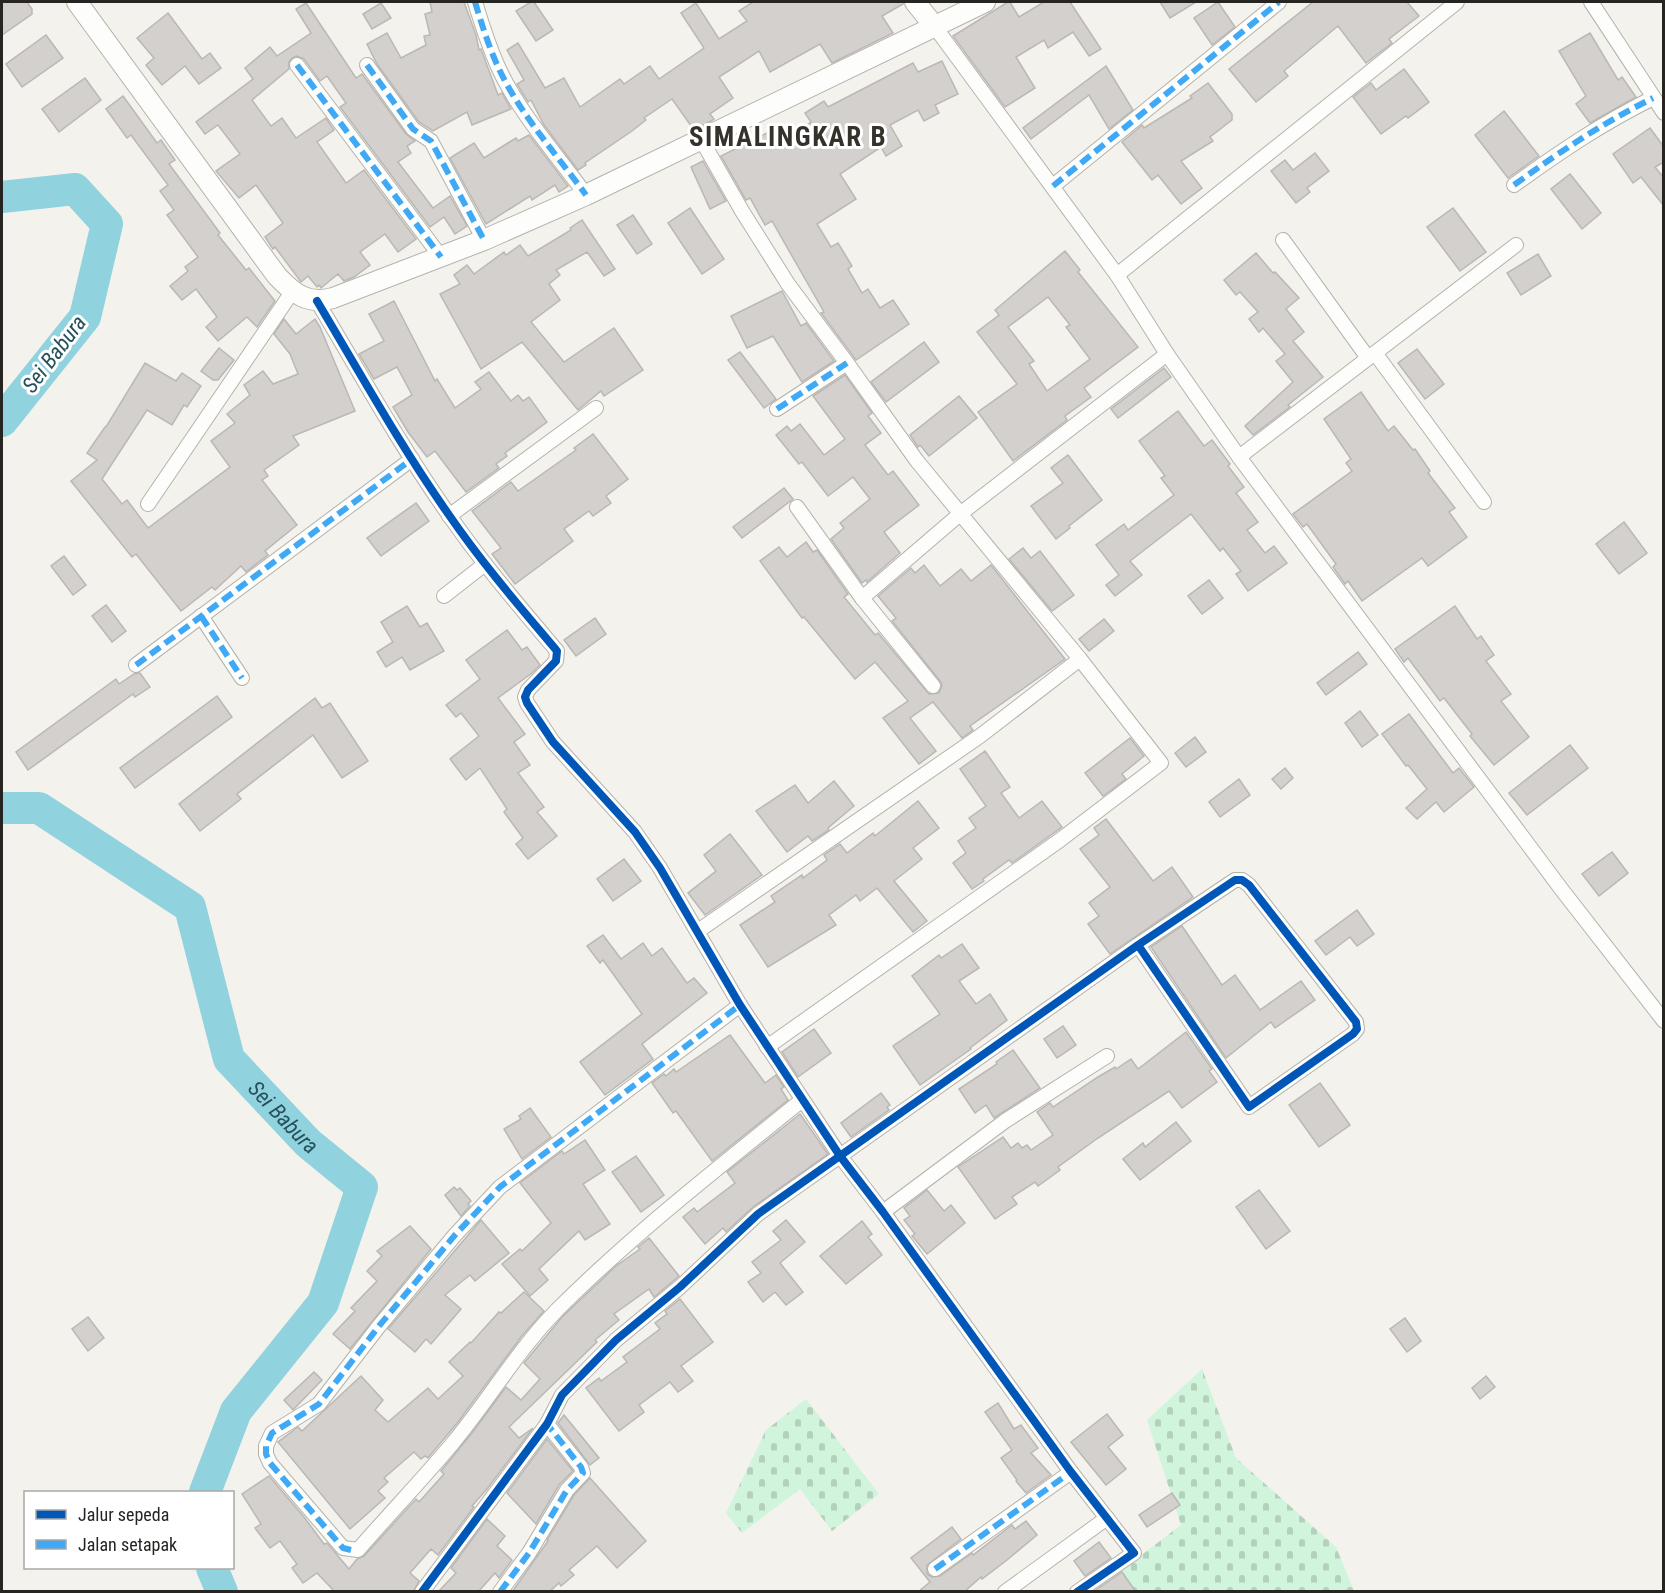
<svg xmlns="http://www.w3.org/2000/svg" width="1665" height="1593" font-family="'Roboto Condensed',sans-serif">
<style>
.cemetery{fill:url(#cemetery-stones)}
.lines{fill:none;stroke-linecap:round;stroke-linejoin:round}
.river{stroke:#91d2df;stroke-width:32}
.building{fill:#d3d0cd;stroke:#bab8b4;stroke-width:1.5;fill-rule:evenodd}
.street-casing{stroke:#b4b2ad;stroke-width:16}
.secondary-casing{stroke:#b4b2ad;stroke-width:22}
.street{stroke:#fdfdfc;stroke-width:14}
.secondary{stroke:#fdfdfc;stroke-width:20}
.quiet{stroke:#3fa9f5;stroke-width:6;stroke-dasharray:12 6;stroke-linecap:butt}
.cycleway-casing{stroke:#fff;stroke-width:11}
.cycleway{stroke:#0057b8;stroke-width:8}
.labels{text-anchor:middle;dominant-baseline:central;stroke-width:6;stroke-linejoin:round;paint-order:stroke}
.water-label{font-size:22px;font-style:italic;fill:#26515a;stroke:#fff}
.district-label{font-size:27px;font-weight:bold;letter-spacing:1.5px;fill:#34322a;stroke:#fff}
</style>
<defs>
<pattern id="cemetery-stones" width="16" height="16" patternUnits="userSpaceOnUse" patternTransform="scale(1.5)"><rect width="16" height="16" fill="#d1f4dc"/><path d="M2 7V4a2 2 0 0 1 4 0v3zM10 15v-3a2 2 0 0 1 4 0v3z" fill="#b3d1bc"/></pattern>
</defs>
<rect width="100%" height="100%" fill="#f4f2ec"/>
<!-- cemetery -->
<g class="cemetery">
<path d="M1202 1369 1236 1458 1336 1547 1354 1591 1093 1592 1181 1525 1147 1420Z"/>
<path d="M806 1399 879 1494 832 1531 800 1489 742 1533 726 1513 766 1430Z"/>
</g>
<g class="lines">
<!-- river -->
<g class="river">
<path d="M2 197 75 189 107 224 85 317 2 421"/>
<path id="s1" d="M2 808H39L190 907 229 1059 308 1143 362 1187 323 1303 236 1411 205 1492"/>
<path d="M212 1568 222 1592"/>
</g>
</g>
<!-- building -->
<g class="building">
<path d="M2 2H27L32 9V14L2 35Z"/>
<path d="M430 2H464L476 35 479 50 481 49 498 95 502 93 511 109 472 125 467 112 433 131 419 122 377 64 367 44 387 33 401 58 426 45 424 36 430 35 425 14 432 12Z"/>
<path d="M531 2H534L553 30 536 41 516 11Z"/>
<path d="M753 2H903V4L882 16 893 33 832 63 820 44 770 72 759 51 719 77 733 98 710 114 714 119 711 121 694 130 672 99 644 118 646 120 632 131 585 163 586 165 578 170 544 125 531 100 528 102 517 84 524 80 507 50 518 43 545 88 564 78 580 107 620 79 624 84 650 66 659 79 704 48 681 13 696 3 719 39 747 21 739 11Z"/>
<path d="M1008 2H1010L1019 17 1044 2H1070L1101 49 1089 56 1073 32 1048 48 1044 40 1016 57 1035 88 1005 107 953 36Z"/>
<path d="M1160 2H1196L1170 18Z"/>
<path d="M1218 2 1235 27 1212 45 1194 18Z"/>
<path d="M1313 2H1407L1419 16 1389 39 1392 43 1366 63 1338 26 1284 71 1288 76 1256 102 1229 69Z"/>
<path d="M306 3 356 78 362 74 406 134 415 141 407 146 411 153 398 162 433 208 450 196 467 226 455 234 444 217 430 227 340 107 346 103 327 76 320 81 304 59 297 56 292 58 289 62V69L252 100 271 126 282 118 296 138 326 118 334 130 317 142 346 183 364 170 416 239 398 252 385 234 360 252 370 265 354 277 344 281 338 274 321 288 319 285 317 287 308 276 301 282 275 247 273 249 265 237 283 223 256 185 239 198 216 171 240 154 218 125 205 134 196 122 253 79 245 68 270 47 277 56 311 33 296 9Z"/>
<path d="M381 3 391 18 372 29 363 14Z"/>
<path d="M168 13 202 59 210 53 221 68 199 84 185 66 162 85 146 65 154 58 137 38Z"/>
<path d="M1590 33 1618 80 1622 77 1636 97 1590 123 1576 104 1586 96 1559 51Z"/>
<path d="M46 35 63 58 22 87 6 64Z"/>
<path d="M942 61 958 94 935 105 939 113 924 121 918 110 890 125 902 146 886 156 881 147 840 174 856 199 817 224 831 247 838 243 852 266 848 269 862 293 868 289 880 308 893 300 909 324 856 360 821 313 824 312 772 221 765 225 750 198 746 200 721 156 767 133 770 138 783 130 789 138 811 122 805 113 824 101 828 107 913 63 918 72Z"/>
<path d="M1106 66 1133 110 1109 129 1089 95 1031 139 1023 128Z"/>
<path d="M1404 69 1429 102 1408 118 1406 116 1381 134 1353 97 1371 83 1376 90Z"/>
<path d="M85 78 101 100 59 132 42 109Z"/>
<path d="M1208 83 1232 114V120L1210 137 1213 141 1181 161 1202 188 1181 204 1158 175 1152 180 1122 142 1142 125 1144 128 1192 98 1190 96Z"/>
<path d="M123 96 157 143 161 140 175 160 169 164 220 233 218 235 246 270 249 268 275 301 257 327 247 317 218 341 206 327 217 317 196 289 182 300 170 286 188 271 185 267 198 257 167 215 174 210 160 191 168 185 131 135 127 138 106 109Z"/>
<path d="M1504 111 1539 156 1508 178 1475 135Z"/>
<path d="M1650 128 1664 147V162L1655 167 1664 178V206L1641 177 1633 183 1613 154Z"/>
<path d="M529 135 568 186 559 192 555 185 532 200 530 196 486 224 450 158 474 143 484 158 516 138 518 141Z"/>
<path d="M1315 153 1329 171 1307 188 1310 192 1296 203 1271 171 1285 160 1293 170Z"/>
<path d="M703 161 726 201 710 209 691 167Z"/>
<path d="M1570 174 1601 213 1582 229 1551 189Z"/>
<path d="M690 208 724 259 702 274 668 223Z"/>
<path d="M1453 208 1486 252 1460 271 1427 227Z"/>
<path d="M633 215 652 244 637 254 617 225Z"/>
<path d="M582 220 615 269 604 276 587 252 556 270 560 275 549 284 560 300 531 322 564 362 614 328 643 370 604 396 601 391 578 410 522 342 481 369 440 294 460 284 454 275 467 265 474 274 504 252 506 255 520 245 528 256 571 230 570 228Z"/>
<path d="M1065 251 1080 270 1078 272 1138 347 1084 388 1091 397 1065 416 1067 420 1013 461 978 412 1017 384 977 332 999 315 995 310ZM1048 297 1070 325 1066 327 1090 359 1047 391 1029 364 1034 361 1008 327Z"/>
<path d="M1256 253 1273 273 1275 272 1299 298 1286 309 1304 332 1293 341 1323 377 1288 405 1290 407 1253 435 1245 426 1293 382 1276 361 1285 354 1263 328 1259 332 1249 319 1258 312 1240 292 1236 295 1224 280Z"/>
<path d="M1538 254 1551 276 1521 295 1507 273Z"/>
<path d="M782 291 801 326 806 323 834 361 802 382 773 336 747 348 731 316Z"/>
<path d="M394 301 435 381 437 379 455 408 481 389 475 382 489 372 511 401 518 395 523 401 529 397 547 422 505 453 507 456 496 464 499 468 466 492 435 451 427 457 408 432 393 407 412 395 397 367 374 379 359 354 384 341 369 314Z"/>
<path d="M284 319 296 334 315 319 320 327 355 411 293 436 299 445 264 470 268 476 262 480 297 525 265 551 268 555 246 572 241 566 215 590 212 587 181 611 136 554 132 557 71 481 97 460 87 453 105 427H106L145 363 176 381 182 373 201 386 187 407 184 405 172 425 147 410 102 479 122 504 127 500 148 528 230 467 211 441 235 423 227 414 250 395 244 385 263 371 273 384 298 374 290 354 274 334Z"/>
<path d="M924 342 939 362 886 402 871 382Z"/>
<path d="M219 348 234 360 218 380H213L201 371Z"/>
<path d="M1417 349 1444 384 1425 399 1398 363Z"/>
<path d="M740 352 776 399 764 408 728 360Z"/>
<path d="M1164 368 1171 377 1118 418 1111 409Z"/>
<path d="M845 375 872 413 868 416 881 433 865 445 888 475 893 471 919 505 884 532 900 553 867 582 866 580 862 583 831 539 844 528 840 523 870 499 853 477 828 496 802 462 799 464 776 435 787 426 791 431 800 424 824 455 845 439 813 396Z"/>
<path d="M1361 392 1388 431 1394 426 1413 450 1415 449 1430 471 1428 473 1455 508 1449 512 1467 537 1428 566 1422 558 1362 601 1348 581 1345 584 1333 567 1336 564 1307 524 1303 527 1293 514 1352 471 1346 463 1351 459 1324 419Z"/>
<path d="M959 396 977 418 929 456 920 445 918 447 910 435Z"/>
<path d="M1178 411 1204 446 1212 440 1230 464 1228 466 1244 487 1236 493 1258 522 1247 530 1265 553 1274 546 1287 563 1248 591 1236 574 1241 571 1223 548 1220 551 1191 514 1130 561 1142 575 1115 596 1106 585 1119 575 1096 545 1124 524 1128 530 1174 495 1161 478 1165 476 1139 441Z"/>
<path d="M593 434 628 479 606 496 611 503 593 516 589 511 564 529 573 541 515 584 492 554 501 548 472 511 511 482 518 491 576 450 574 448Z"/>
<path d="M1068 455 1102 500 1069 526 1070 528 1056 539 1031 506 1063 483 1051 468Z"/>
<path d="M784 488 793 499 742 538 733 527Z"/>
<path d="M416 503 429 521 381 556 367 538Z"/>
<path d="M1624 522 1647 553 1619 574 1596 544Z"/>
<path d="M806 542 813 552 817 550 848 594 844 597 875 635 878 633 929 694 939 693 942 685 940 681 892 621 896 618 878 596 911 568 915 573 924 565 940 586 961 569 971 581 991 565 1065 659 970 726 973 730 962 738 933 702 910 718 936 751 919 764 883 718 908 701 875 662 855 679 804 617 802 618 760 561 779 547 787 557Z"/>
<path d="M1023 548 1031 558 1040 551 1074 595 1052 611 1009 559Z"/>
<path d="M64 556 86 585 73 595 51 566Z"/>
<path d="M1209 580 1223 598 1202 614 1188 596Z"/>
<path d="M106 605 126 631 112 642 92 616Z"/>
<path d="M407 606 420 627 427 623 444 651 410 670 402 657 386 667 377 652 393 642 381 622Z"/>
<path d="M1455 606 1477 639 1481 636 1494 655 1486 661 1511 694 1501 701 1529 737 1494 765 1470 736 1472 734 1444 698 1440 701 1408 658 1404 662 1395 649Z"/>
<path d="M595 618 606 634 576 656 564 640Z"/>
<path d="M1104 619 1114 631 1089 651 1079 639Z"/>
<path d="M507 630 522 650 527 647 540 665 532 673 498 698 525 734 514 742 530 765 518 773 544 807 537 812 557 836 528 859 516 844 523 838 504 812 507 809 480 768 466 780 450 759 479 736 461 713 456 717 446 705 480 679 466 660Z"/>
<path d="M1358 652 1367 664 1326 695 1317 683Z"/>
<path d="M140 673 150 687 135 697 133 694 28 770 16 752 116 679 119 684 134 674Z"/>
<path d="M217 696 232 717 135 788 120 768Z"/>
<path d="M315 698 322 708 330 703 368 761 342 778 313 735 237 794 241 799 200 831 179 804Z"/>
<path d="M1360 711 1378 735 1362 747 1345 723Z"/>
<path d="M1409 714 1453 773 1459 768 1474 787 1444 812 1436 802 1417 819 1406 808 1427 789 1408 765 1406 766 1382 734Z"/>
<path d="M1195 737 1206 752 1186 767 1175 753Z"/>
<path d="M1130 738 1144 756 1122 774 1126 779 1103 796 1085 773Z"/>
<path d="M1570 745 1588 768 1527 815 1509 793Z"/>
<path d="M985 751 1010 787 1001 793 1019 818 1042 801 1062 827 1012 863 1009 860 983 879 984 881 972 889 953 863 966 853 958 841 976 828 969 818 986 806 960 769Z"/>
<path d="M1285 768 1293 778 1281 789 1272 779Z"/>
<path d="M1239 779 1250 795 1220 817 1209 802Z"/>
<path d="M834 781 854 806 828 828 829 830 812 841 808 836 787 852 756 811 795 785 808 803Z"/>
<path d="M918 801 939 828 913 848 922 859 894 881 927 921 913 932 877 888 860 901 856 895 829 915 836 925 768 967 740 925 775 902 771 896 802 875 803 878 827 860 824 855 840 844 847 853 873 833 875 836Z"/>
<path d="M1106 819 1153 881 1172 867 1193 897 1110 954 1088 924 1099 916 1089 903 1110 887 1080 849 1099 835 1094 828Z"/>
<path d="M730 834 762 875 705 915 688 893 716 871 704 855Z"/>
<path d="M1612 852 1628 873 1599 896 1582 874Z"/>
<path d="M624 859 641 881 613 901 597 879Z"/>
<path d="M1357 910 1374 934 1357 946 1350 937 1326 955 1315 941Z"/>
<path d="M1182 926 1222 985 1235 975 1260 1010 1301 981 1315 1000 1275 1028 1271 1022 1226 1058 1151 947Z"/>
<path d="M603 935 621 959 643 943 652 956 662 948 687 983 694 978 707 993 642 1044 653 1059 605 1095 580 1062 642 1014 603 960 600 963 587 946Z"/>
<path d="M962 944 979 968 959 981 976 1004 990 994 1007 1020 970 1048 971 1049 920 1085 893 1046 940 1014 912 976 939 955 941 958Z"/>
<path d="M1063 1026 1076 1045 1057 1058 1044 1039Z"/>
<path d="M814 1029 831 1053 798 1077 782 1052Z"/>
<path d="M1186 1032 1212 1069 1209 1071 1217 1082 1182 1108 1169 1091 1098 1138 1058 1167 1060 1170 1038 1186 1035 1182 1012 1197 1017 1204 995 1219 958 1167 1003 1137 1011 1148 1018 1143 1022 1148 1027 1145 1031 1150 1053 1135 1037 1112 1050 1103 1053 1107 1098 1077 1115 1067 1116 1069 1131 1059 1138 1069Z"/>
<path d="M730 1035 765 1083 776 1075 784 1087 781 1089 788 1100 712 1161 676 1111 673 1113 652 1083 664 1074 666 1076 674 1069 676 1072Z"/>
<path d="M1013 1050 1040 1088 994 1118 986 1105 975 1113 959 1089 997 1064 996 1062Z"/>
<path d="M1320 1083 1350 1125 1319 1147 1289 1105Z"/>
<path d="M881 1093 890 1105 887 1107 889 1110 851 1137 841 1123Z"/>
<path d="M530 1108 551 1137 522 1159 504 1129 521 1119 519 1116Z"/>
<path d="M800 1114 828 1154 753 1207 726 1232 723 1228 705 1244 683 1217 694 1208 697 1212 735 1183 727 1172Z"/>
<path d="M1176 1122 1191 1141 1140 1180 1123 1159 1143 1143 1145 1147Z"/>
<path d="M585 1140 605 1170 583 1184 610 1224 585 1240 579 1231 539 1269 548 1280 530 1296 502 1264 520 1249 522 1251 551 1223 520 1183 562 1151 564 1154Z"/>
<path d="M636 1156 664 1195 641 1212 612 1172Z"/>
<path d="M454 1187 457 1190 460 1188 471 1201 468 1204 470 1206 461 1216 445 1195Z"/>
<path d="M927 1190 944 1211 951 1205 965 1223 927 1254 912 1236 915 1234 904 1220 910 1216 904 1208Z"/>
<path d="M1259 1190 1290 1231 1266 1249 1236 1207Z"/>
<path d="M481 1220 509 1253 475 1281 470 1275 445 1295 461 1309 431 1344 426 1339 415 1352 388 1329Z"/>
<path d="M786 1220 805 1242 780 1263 803 1292 786 1305 775 1292 763 1302 748 1282 761 1273 752 1262 781 1240 773 1231Z"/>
<path d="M862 1221 872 1234 868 1237 882 1255 846 1284 820 1256Z"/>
<path d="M410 1226 431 1249 350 1349 333 1334 355 1311 351 1308 377 1281 367 1271 382 1256 377 1251Z"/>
<path d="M649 1238 679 1276 654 1297 649 1289 614 1314 619 1320 595 1340 597 1342 509 1427 519 1438 533 1428 487 1489 472 1506 474 1507 438 1555 431 1549 410 1573 419 1581 413 1592H335L317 1573 303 1583 292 1568 297 1564 280 1541 270 1548 255 1528 261 1524 242 1494 269 1476 304 1517 324 1544 327 1543 349 1569 357 1559 364 1556 416 1499 419 1502 444 1474 441 1471 472 1433 506 1387 521 1400 540 1379 524 1363 562 1317 616 1266 640 1249 638 1247Z"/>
<path d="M524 1292 544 1311 521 1337 458 1422 428 1458 425 1456 421 1459 414 1452 384 1478 388 1482 378 1491 385 1498 350 1529 278 1442 298 1427 302 1431 361 1376 383 1400 375 1410 388 1422 428 1388 438 1399 463 1376 449 1362 470 1342 471 1343 499 1312 501 1313Z"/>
<path d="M680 1299 713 1342 681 1366 693 1381 678 1392 670 1382 639 1405 644 1412 619 1431 586 1388 599 1378 601 1381 627 1362 623 1357 660 1329 655 1323 667 1314 665 1311Z"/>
<path d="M88 1317 104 1338 88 1351 72 1329Z"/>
<path d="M1405 1318 1421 1341 1407 1352 1390 1329Z"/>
<path d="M314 1372 322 1380 293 1410 284 1400Z"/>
<path d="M1486 1376 1495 1387 1480 1399 1472 1388Z"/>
<path d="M998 1403 1014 1429 1021 1425 1038 1448 1031 1453 1051 1475 1026 1493 1016 1481 1017 1480 1001 1458 1012 1450 985 1412Z"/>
<path d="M1107 1414 1123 1435 1108 1447 1126 1469 1106 1485 1071 1442Z"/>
<path d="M564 1415 599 1458 590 1465 558 1423Z"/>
<path d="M547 1439 573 1471 559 1485 536 1524 507 1493Z"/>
<path d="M590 1478 646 1541 617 1568 597 1546 569 1570 574 1575 561 1586 559 1583 549 1592H512L548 1541 547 1540 574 1495Z"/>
<path d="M1172 1493 1180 1505 1147 1527 1139 1515Z"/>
<path d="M487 1519 505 1536 497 1546 512 1560 499 1578 495 1573 478 1592H438L456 1573 451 1568Z"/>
<path d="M1026 1521 1037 1535 1007 1560 982 1579 981 1577 964 1592H918L930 1582 911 1558 952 1527 961 1539 927 1565V1574L932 1577 940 1576 972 1553 973 1555 1012 1525 1015 1529Z"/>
<path d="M1099 1542 1111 1558 1085 1576 1074 1561Z"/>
<path d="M1122 1572 1136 1592H1097L1096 1590Z"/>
</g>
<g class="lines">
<defs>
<g id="street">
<path d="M475 2C482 25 489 48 500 71 521 115 557 155 586 195"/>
<path d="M1591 2 1664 113"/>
<path d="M935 27 1117 275 1167 354 1239 457 1562 890 1664 1021"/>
<path d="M297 65 441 257"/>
<path d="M367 65 413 129 431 141 484 240"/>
<path d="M701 139 742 211 788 284 847 363 917 461 1080 659 1161 763 1060 840 767 1047"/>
<path d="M1514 185C1561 151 1601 124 1653 98"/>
<path d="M1053 186 1279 2"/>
<path d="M1283 240 1368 358"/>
<path d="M1117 275 1457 2"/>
<path d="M317 301C360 373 401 447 449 515 482 563 520 607 557 651L556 661 528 690 525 697 527 703 553 742 635 832 660 868 740 1005 840 1156 883 1212 1071 1472 1134 1553 1077 1592"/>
<path d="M1375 353 1484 502"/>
<path d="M777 409 847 363"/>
<path d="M1239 457 1516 245"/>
<path d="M148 504 292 292"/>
<path d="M797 507 862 598 933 686"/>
<path d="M449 516 596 408"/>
<path d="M444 596 485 564"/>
<path d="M862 598 960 514 1167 354"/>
<path d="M201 616 242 678"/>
<path d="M136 665 412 459"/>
<path d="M698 931 980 736 1080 659"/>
<path d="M740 1005 500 1187 455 1235 379 1326 319 1404 272 1433 266 1446V1454L270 1463 343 1548 358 1550C389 1514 422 1480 452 1444 488 1401 517 1351 556 1311 633 1234 718 1168 802 1100"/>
<path d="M883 1212 1005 1121 1107 1056"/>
<path d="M935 1569 1071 1472"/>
<path d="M422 1592 547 1424 562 1395 616 1340 680 1287 758 1214 1138 945 1235 880H1242L1249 885 1356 1022 1357 1029 1353 1034 1249 1107 1138 945"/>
<path d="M500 1592 529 1553 567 1490 583 1473 581 1467 547 1424"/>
<path d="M1005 1592 1107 1518"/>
</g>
<g id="secondary">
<path d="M77 2 277 276C294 294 308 305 333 298L484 240 586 195 985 2"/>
<path d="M915 2 935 27"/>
</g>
</defs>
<!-- street casing -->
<use href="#street" class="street-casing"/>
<!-- secondary casing -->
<use href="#secondary" class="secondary-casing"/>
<!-- street -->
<use href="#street" class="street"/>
<!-- secondary -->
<use href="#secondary" class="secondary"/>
<!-- quiet -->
<g class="quiet">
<path d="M475 2C482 25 489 48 500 71 521 115 557 155 586 195"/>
<path d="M297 65 441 257"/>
<path d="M367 65 413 129 431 141 484 240"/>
<path d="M1514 185C1561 151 1601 124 1653 98"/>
<path d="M1053 186 1279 2"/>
<path d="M777 409 847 363"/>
<path d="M201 616 242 678"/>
<path d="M136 665 412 459"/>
<path d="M351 1550 343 1548 270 1463 266 1454V1446L272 1433 319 1404 379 1326 455 1235 500 1187 740 1005"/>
<path d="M935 1569 1071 1472"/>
<path d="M500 1592 529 1553 567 1490 583 1473 581 1467 547 1424"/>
</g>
<defs>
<g id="cycleway">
<path d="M317 301C360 373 401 447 449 515 482 563 520 607 557 651L556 661 528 690 525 697 527 703 553 742 635 832 660 868 740 1005 840 1156 883 1212 1071 1472 1134 1553 1077 1592"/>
<path d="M422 1592 547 1424 562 1395 616 1340 680 1287 758 1214 1138 945 1235 880H1242L1249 885 1356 1022 1357 1029 1353 1034 1249 1107 1138 945"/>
</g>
</defs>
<!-- cycleway casing -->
<use href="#cycleway" class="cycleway-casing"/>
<!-- cycleway -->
<use href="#cycleway" class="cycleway"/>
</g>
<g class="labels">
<!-- water labels -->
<g class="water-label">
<text transform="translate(54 354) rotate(-53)">Sei Babura</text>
<text stroke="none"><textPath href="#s1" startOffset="454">Sei Babura</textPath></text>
</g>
<!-- district labels -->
<g class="district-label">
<text x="788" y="137">SIMALINGKAR B</text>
</g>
</g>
<!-- border -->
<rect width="1665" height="1593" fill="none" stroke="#272522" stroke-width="6"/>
<!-- legend -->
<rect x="24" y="1491" width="210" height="78" fill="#ffffff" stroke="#a9a8a7" stroke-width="1.5"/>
<rect x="36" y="1510" width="30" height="9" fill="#0057b8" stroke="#a9a8a7" stroke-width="1.5"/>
<text x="78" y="1521" font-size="18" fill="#272522">Jalur sepeda</text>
<rect x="36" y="1540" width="30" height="9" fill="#3fa9f5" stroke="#a9a8a7" stroke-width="1.5"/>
<text x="78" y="1551" font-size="18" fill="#272522">Jalan setapak</text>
</svg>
